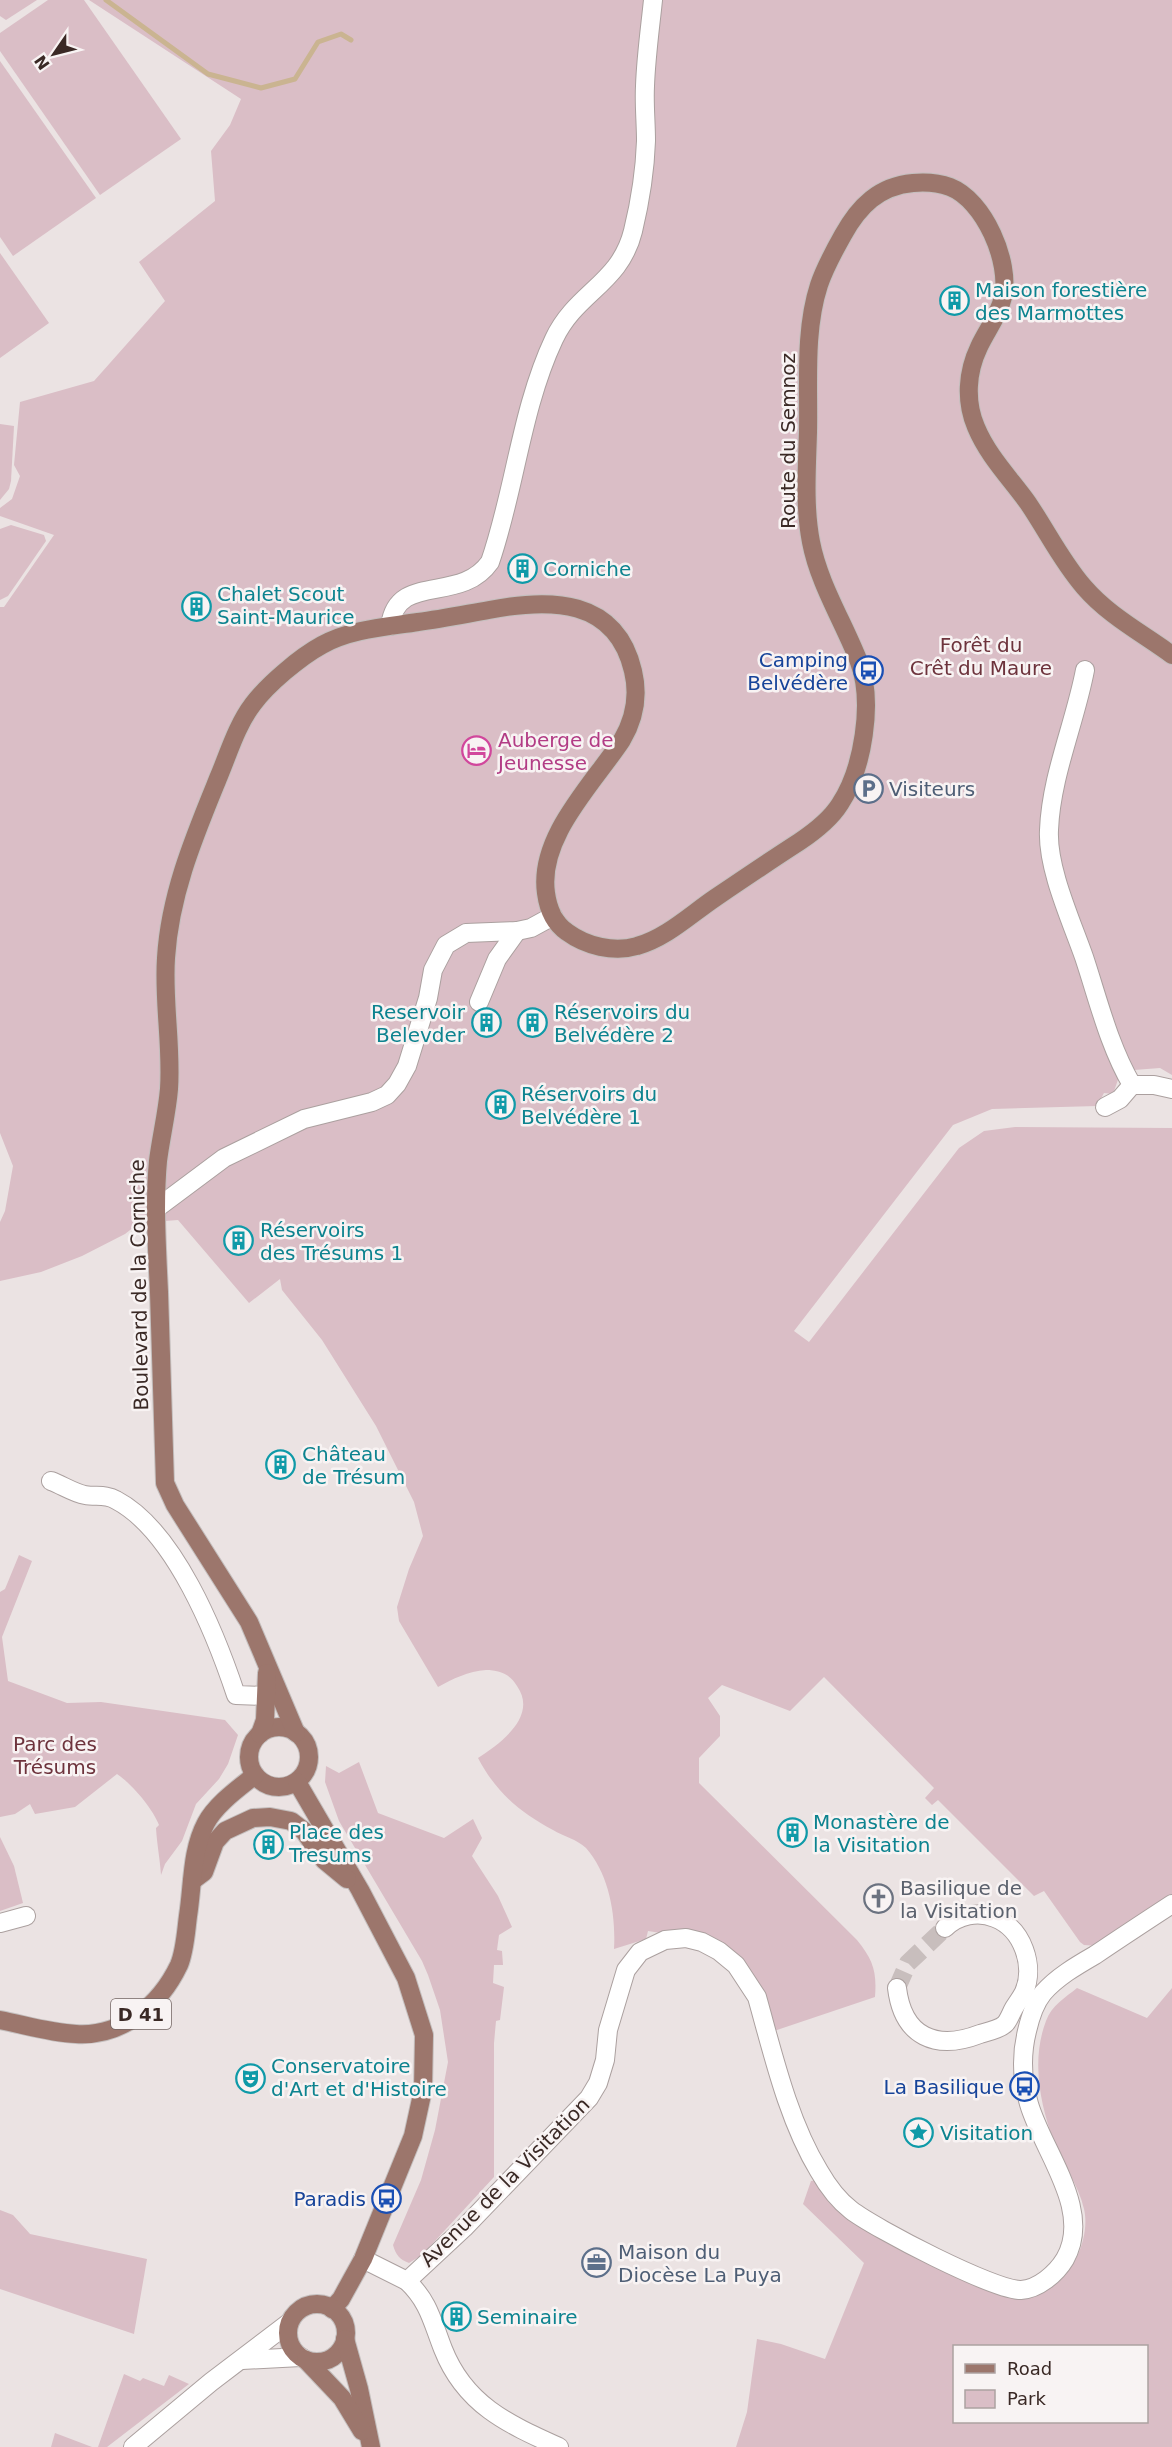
<svg xmlns="http://www.w3.org/2000/svg" width="1172" height="2447" font-family="'DejaVu Sans',sans-serif">
<style>
.green{fill:#dabec6;fill-rule:evenodd}
.lines{fill:none;stroke-linecap:round;stroke-linejoin:round}
.stream{stroke:#cab491;stroke-width:5}
.minor-tunnel{stroke:#c8bebd;stroke-width:18;stroke-dasharray:18 9;stroke-linecap:butt}
.minor-casing{stroke:#aba09f;stroke-width:20}
.major-casing{stroke:#c4bfbe;stroke-width:20}
.minor{stroke:#fff;stroke-width:18}
.major{stroke:#9c766c;stroke-width:18}
.labels{text-anchor:middle;dominant-baseline:central;stroke-width:5;stroke-linejoin:round;paint-order:stroke}
.shield{fill:#f8f3f3;stroke:#736663;stroke-width:1.5}
.shield-label{font-size:18px;font-weight:bold;fill:#3a2925}
.culture-label{font-size:20px;fill:#0d838f;stroke:#f8f3f3;text-anchor:start}
.street-label{font-size:20px;fill:#3a2925;stroke:#f8f3f3}
.park-label{font-size:20px;fill:#6d333c;stroke:#f8f3f3}
.transit-label{font-size:20px;fill:#164399;stroke:#f8f3f3;text-anchor:end}
.hotel-label{font-size:20px;fill:#b23c85;stroke:#f8f3f3;text-anchor:start}
.service-label{font-size:20px;fill:#4e5e75;stroke:#f8f3f3;text-anchor:start}
.worship-label{font-size:20px;fill:#5b616d;stroke:#f8f3f3;text-anchor:start}
</style>
<rect width="100%" height="100%" fill="#ebe3e3"/>
<!-- green -->
<g class="green">
<path d="M0 0H37L6 20 0 16Z"/>
<path d="M48 0H84L181 139 100 195 0 51V33Z"/>
<path d="M89 0H1172V1075L1160 1068 1121 1071 1113 1094 1104 1093 1097 1106 992 1109 953 1125 794 1331 809 1342 959 1148 984 1131 1015 1127 1172 1128V1897L1099 1946 1084 1945 1080 1942 1044 1891 1034 1896 938 1800 932 1805 925 1798 934 1788 824 1677 790 1711 722 1685 708 1698 720 1716V1736L699 1758V1783L857 1940C873 1960 877 1971 875 1997L774 2031 741 1960 661 1933 648 1931 646 1939 614 1949C616 1915 609 1874 586 1848 578 1840 563 1836 553 1830 519 1812 496 1792 478 1758 501 1743 538 1716 517 1686 510 1674 499 1670 486 1670 468 1671 453 1679 438 1687L399 1621 397 1607 409 1569 423 1536 414 1502 376 1426 322 1340 282 1290 280 1279 249 1303 178 1220 139 1223 125 1234 82 1256 41 1272 0 1281V1222L5 1211 13 1166 0 1133V607H4L54 535 0 516V508L12 499 20 476 14 465 20 402 94 381 165 301 139 262 215 201 211 151 230 125 241 99Z"/>
<path d="M0 61 96 198 13 256 0 237Z"/>
<path d="M0 253 49 323 0 358Z"/>
<path d="M0 424 14 426 11 481 9 489 0 500Z"/>
<path d="M11 525 44 535 46 541 8 596 0 600V529Z"/>
<path d="M19 1555 32 1561 2 1637 8 1681 67 1703 101 1702 225 1720 238 1735 228 1764 219 1779 196 1804 182 1841 165 1864 161 1875C160 1859 157 1845 156 1828L159 1825C153 1809 132 1784 117 1774L75 1807 35 1814 30 1804 15 1814 0 1817V1592L5 1589Z"/>
<path d="M359 1762 378 1813 444 1838 473 1819 482 1838 472 1856 498 1896 512 1927 499 1935 497 1950 502 1951 503 1965H494L493 1983 504 1987 500 2020 496 2021 494 2043V2177L422 2255 409 2263C399 2259 396 2255 393 2245L421 2180 435 2130 448 2062 440 2010 428 1975 422 1961 339 1821 325 1782 326 1766 339 1773Z"/>
<path d="M0 1837 14 1866 23 1903 0 1911Z"/>
<path d="M1077 1988 1147 2018 1172 1988V2447H736L747 2412 757 2339 781 2344 825 2359 864 2263 803 2204 811 2181 819 2180 859 2220 1036 2295C1042 2291 1051 2288 1056 2284 1076 2269 1090 2234 1084 2209 1079 2186 1063 2164 1054 2142 1040 2104 1031 2060 1046 2021 1051 2006 1066 1997 1077 1988ZM954 2346H1146V2422H954Z"/>
<path d="M0 2210 13 2215 30 2234 147 2259 134 2334 0 2289Z"/>
<path d="M124 2374 140 2381 143 2378 164 2386 169 2375 189 2384 107 2447H98Z"/>
<path d="M55 2433 92 2447H51Z"/>
</g>
<g class="lines">
<!-- stream -->
<path class="stream" d="M106 0 208 74 261 88 295 79 318 42 341 34 351 40"/>
<!-- minor-tunnel -->
<path class="minor-tunnel" d="M897 1988 908 1963 945 1928"/>
<defs>
<g id="minor">
<path d="M390 626C397 571 460 605 490 562 515 490 521 409 554 339 576 292 620 284 633 231 640 202 645 170 646 141 646 122 644 105 645 86 646 57 650 29 653 0"/>
<path d="M1085 670C1075 723 1051 776 1049 830 1047 868 1071 920 1084 957 1098 999 1109 1046 1132 1085"/>
<path d="M479 1002 497 959 517 931"/>
<path d="M1132 1085H1154L1172 1089"/>
<path d="M1105 1107 1120 1099 1132 1085"/>
<path d="M157 1208 224 1158 304 1119 372 1102 387 1095 397 1084 407 1066 428 998 433 970 446 945 466 933 517 931 531 928 553 916"/>
<path d="M51 1481C62 1485 74 1493 85 1495 96 1497 106 1494 116 1500 175 1531 216 1635 236 1695L266 1696"/>
<path d="M0 1923 26 1916"/>
<path d="M897 1988C903 2037 936 2051 980 2034 987 2032 1000 2029 1005 2024 1009 2020 1011 2013 1014 2008 1017 2003 1021 1998 1024 1992 1035 1966 1023 1929 995 1918 978 1911 958 1915 945 1928"/>
<path d="M363 2259 407 2281 464 2228 589 2098 598 2083 605 2060 608 2030 626 1970 640 1952 665 1940 686 1938 702 1942 719 1951 736 1965 757 1997C773 2054 788 2120 819 2171 827 2185 838 2200 851 2210 874 2228 995 2291 1021 2290 1038 2289 1056 2274 1065 2259 1093 2210 1043 2152 1029 2104 1022 2080 1021 2055 1027 2031 1030 2018 1034 2004 1043 1993 1057 1977 1076 1966 1095 1955 1120 1938 1146 1921 1172 1904"/>
<path d="M407 2281C429 2302 432 2321 443 2349 465 2405 508 2424 559 2447"/>
<path d="M242 2360 301 2357"/>
<path d="M133 2447 211 2382 290 2322"/>
</g>
<g id="major">
<circle cx="279" cy="1757" r="30"/>
<path d="M296 1733 249 1622 175 1505 165 1483C163 1419 161 1356 159 1292 157 1249 154 1204 158 1161 161 1137 167 1113 169 1089 172 1045 163 1002 166 958 170 893 195 835 219 776 229 752 237 725 253 704 268 684 300 657 322 645 351 629 386 627 418 622 442 619 466 614 489 610 550 598 616 598 633 671 639 696 635 718 622 740 593 784 538 837 546 893 548 908 554 923 567 932 586 946 614 953 637 946 666 938 690 915 715 898 743 879 771 860 799 842 814 832 830 820 840 804 863 769 874 702 859 662 844 623 819 584 811 542 804 506 807 468 808 432 809 384 804 331 819 285 825 267 834 251 843 235 859 206 879 186 913 183 924 182 939 183 950 187 984 200 1011 262 1003 297 999 315 987 330 979 347 967 372 965 401 976 427 988 456 1010 478 1028 503 1047 531 1062 562 1084 587 1109 616 1142 633 1172 655"/>
<path d="M260 1734 265 1720 267 1673"/>
<path d="M297 1782 360 1890 406 1978 424 2035 423 2090 413 2136 363 2259 341 2299 332 2309"/>
<path d="M192 1881 204 1872 215 1842 225 1831 253 1818 270 1817 291 1821 304 1831 324 1860 347 1879"/>
<path d="M0 2020C25 2025 51 2033 76 2034 122 2037 160 2005 179 1965 185 1951 186 1931 188 1916 193 1885 191 1851 206 1823 216 1804 239 1788 255 1775"/>
<circle cx="317" cy="2333" r="29"/>
<path d="M345 2339 359 2389 371 2447"/>
<path d="M306 2360 342 2398 362 2431"/>
</g>
</defs>
<!-- minor casing -->
<use href="#minor" class="minor-casing"/>
<!-- major casing -->
<use href="#major" class="major-casing"/>
<!-- minor -->
<use href="#minor" class="minor"/>
<!-- major -->
<use href="#major" class="major"/>
</g>
<!-- icons -->
<defs>
<symbol id="building-ring" viewBox="-11 -11 22 22"><circle r="9.5" fill="#f8f3f3" stroke="#0f9aa8" stroke-width="1.5"/><path d="M-4-6H4V6H1V3H-1V6H-4ZM-2.5-4.3h1.7v1.8h-1.7ZM.8-4.3h1.7v1.8H.8ZM-2.5-1h1.7V.8h-1.7ZM.8-1h1.7V.8H.8Z" fill="#0f9aa8"/></symbol>
<symbol id="bus-ring" viewBox="-11 -11 22 22"><circle r="9.5" fill="#f8f3f3" stroke="#1a4fb4" stroke-width="1.5"/><path d="M-5-6H5V4H4V6H2V4H-2V6H-4V4H-5ZM-3.5-4V0h7V-4ZM-3.5 1.2v1.5H-2V1.2ZM2 1.2v1.5H3.5V1.2Z" fill="#1a4fb4"/></symbol>
<symbol id="hotel-ring" viewBox="-11 -11 22 22"><circle r="9.5" fill="#f8f3f3" stroke="#d1479c" stroke-width="1.5"/><path d="M-6-4.5h1.5V1H6V5H4.5V3h-9V5H-6ZM-4 0a1.8 1.8 0 1 1 3.6 0ZM.5 0V-2.5h3Q6-2.5 6 0Z" fill="#d1479c"/></symbol>
<symbol id="parking-ring" viewBox="-11 -11 22 22"><circle r="9.5" fill="#f8f3f3" stroke="#5c6f8a" stroke-width="1.5"/><path d="M-3.5-5.5H1a3.5 3.5 0 0 1 0 7H-1V5.5H-3.5ZM-1-3.4V-.6H.8a1.4 1.4 0 0 0 0-2.8Z" fill="#5c6f8a"/></symbol>
<symbol id="church-ring" viewBox="-11 -11 22 22"><circle r="9.5" fill="#f8f3f3" stroke="#6b7280" stroke-width="1.5"/><path d="M-1.2-6h2.4v3.5h3.3v2.4h-3.3V6h-2.4V-.1h-3.3v-2.4h3.3Z" fill="#6b7280"/></symbol>
<symbol id="theatre-ring" viewBox="-11 -11 22 22"><circle r="9.5" fill="#f8f3f3" stroke="#0f9aa8" stroke-width="1.5"/><path d="M-5-5.5Q0-4 5-5.5V0Q5 5 0 6Q-5 5-5 0ZM-3.3-2.5H-1v1.5H-3.3ZM1-2.5H3.3v1.5H1ZM-2.8 1Q0 5.5 2.8 1Z" fill="#0f9aa8"/></symbol>
<symbol id="sight-ring" viewBox="-11 -11 22 22"><circle r="9.5" fill="#f8f3f3" stroke="#0f9aa8" stroke-width="1.5"/><path d="M0-6L1.8-2.2L6-1.7L2.9 1.2L3.7 5.4L0 3.3L-3.7 5.4L-2.9 1.2L-6-1.7L-1.8-2.2Z" fill="#0f9aa8"/></symbol>
<symbol id="office-ring" viewBox="-11 -11 22 22"><circle r="9.5" fill="#f8f3f3" stroke="#5c6f8a" stroke-width="1.5"/><path d="M-6-3h4V-5.5h4V-3h4V5H-6ZM-1-4.5V-3h2v-1.5ZM-6 0V1H6V0Z" fill="#5c6f8a"/></symbol>
</defs>
<g fill-rule="evenodd">
<use href="#building-ring" x="938" y="284" width="33" height="33"/>
<use href="#building-ring" x="506" y="552" width="33" height="33"/>
<use href="#building-ring" x="180" y="590" width="33" height="33"/>
<use href="#bus-ring" x="852" y="654" width="33" height="33"/>
<use href="#hotel-ring" x="460" y="734" width="33" height="33"/>
<use href="#parking-ring" x="852" y="772" width="33" height="33"/>
<use href="#building-ring" x="470" y="1006" width="33" height="33"/>
<use href="#building-ring" x="516" y="1006" width="33" height="33"/>
<use href="#building-ring" x="484" y="1088" width="33" height="33"/>
<use href="#building-ring" x="222" y="1224" width="33" height="33"/>
<use href="#building-ring" x="264" y="1448" width="33" height="33"/>
<use href="#building-ring" x="776" y="1816" width="33" height="33"/>
<use href="#building-ring" x="252" y="1828" width="33" height="33"/>
<use href="#church-ring" x="862" y="1882" width="33" height="33"/>
<use href="#theatre-ring" x="234" y="2062" width="33" height="33"/>
<use href="#bus-ring" x="1008" y="2070" width="33" height="33"/>
<use href="#sight-ring" x="902" y="2116" width="33" height="33"/>
<use href="#bus-ring" x="370" y="2182" width="33" height="33"/>
<use href="#office-ring" x="580" y="2246" width="33" height="33"/>
<use href="#building-ring" x="440" y="2300" width="33" height="33"/>
</g>
<g class="labels">
<!-- shield labels -->
<rect class="shield" x="111" y="1999" width="60" height="30" rx="4.5"/>
<g class="shield-label">
<text x="141" y="2014">D 41</text>
</g>
<!-- culture labels -->
<g class="culture-label">
<text x="975" y="290">Maison forestière<tspan x="975" dy="23">des Marmottes</tspan></text>
<text x="543" y="569">Corniche</text>
<text x="217" y="594">Chalet Scout<tspan x="217" dy="23">Saint-Maurice</tspan></text>
<text x="465" y="1012" text-anchor="end">Reservoir<tspan x="465" dy="23">Belevder</tspan></text>
<text x="554" y="1012">Réservoirs du<tspan x="554" dy="23">Belvédère 2</tspan></text>
<text x="521" y="1094">Réservoirs du<tspan x="521" dy="23">Belvédère 1</tspan></text>
<text x="260" y="1230">Réservoirs<tspan x="260" dy="23">des Trésums 1</tspan></text>
<text x="302" y="1454">Château<tspan x="302" dy="23">de Trésum</tspan></text>
<text x="813" y="1822">Monastère de<tspan x="813" dy="23">la Visitation</tspan></text>
<text x="289" y="1832">Place des<tspan x="289" dy="23">Tresums</tspan></text>
<text x="271" y="2066">Conservatoire<tspan x="271" dy="23">d'Art et d'Histoire</tspan></text>
<text x="940" y="2133">Visitation</text>
<text x="477" y="2317">Seminaire</text>
</g>
<!-- street labels -->
<g class="street-label">
<text transform="translate(788 441) rotate(-90)">Route du Semnoz</text>
<text transform="translate(139 1285) rotate(-91)">Boulevard de la Corniche</text>
<text transform="translate(505 2182) rotate(-45)">Avenue de la Visitation</text>
</g>
<!-- park labels -->
<g class="park-label">
<text x="981" y="645">Forêt du<tspan x="981" dy="23">Crêt du Maure</tspan></text>
<text x="55" y="1744">Parc des<tspan x="55" dy="23">Trésums</tspan></text>
</g>
<!-- transit labels -->
<g class="transit-label">
<text x="848" y="660">Camping<tspan x="848" dy="23">Belvédère</tspan></text>
<text x="1004" y="2087">La Basilique</text>
<text x="366" y="2199">Paradis</text>
</g>
<!-- hotel labels -->
<g class="hotel-label">
<text x="498" y="740">Auberge de<tspan x="498" dy="23">Jeunesse</tspan></text>
</g>
<!-- service labels -->
<g class="service-label">
<text x="889" y="789">Visiteurs</text>
<text x="618" y="2252">Maison du<tspan x="618" dy="23">Diocèse La Puya</tspan></text>
</g>
<!-- worship labels -->
<g class="worship-label">
<text x="900" y="1888">Basilique de<tspan x="900" dy="23">la Visitation</tspan></text>
</g>
</g>
<!-- legend -->
<rect x="953" y="2345" width="195" height="78" fill="#f8f3f3" stroke="#aca2a1" stroke-width="1.5"/>
<rect x="965" y="2364" width="30" height="9" fill="#9c766c" stroke="#aca2a1" stroke-width="1.5"/>
<text x="1007" y="2375" font-size="18" fill="#3a2925">Road</text>
<rect x="965" y="2390" width="30" height="18" fill="#dabec6" stroke="#aca2a1" stroke-width="1.5"/>
<text x="1007" y="2405" font-size="18" fill="#3a2925">Park</text>
<!-- north arrow -->
<g transform="translate(54 54) rotate(235)" stroke="#f8f3f3" stroke-width="4.5" paint-order="stroke">
<path d="M0-4.5L10 22L0 15L-10 22Z" fill="#3a2925"/>
<text y="-9" font-size="16" font-weight="bold" text-anchor="middle" fill="#3a2925">N</text>
</g>
</svg>
